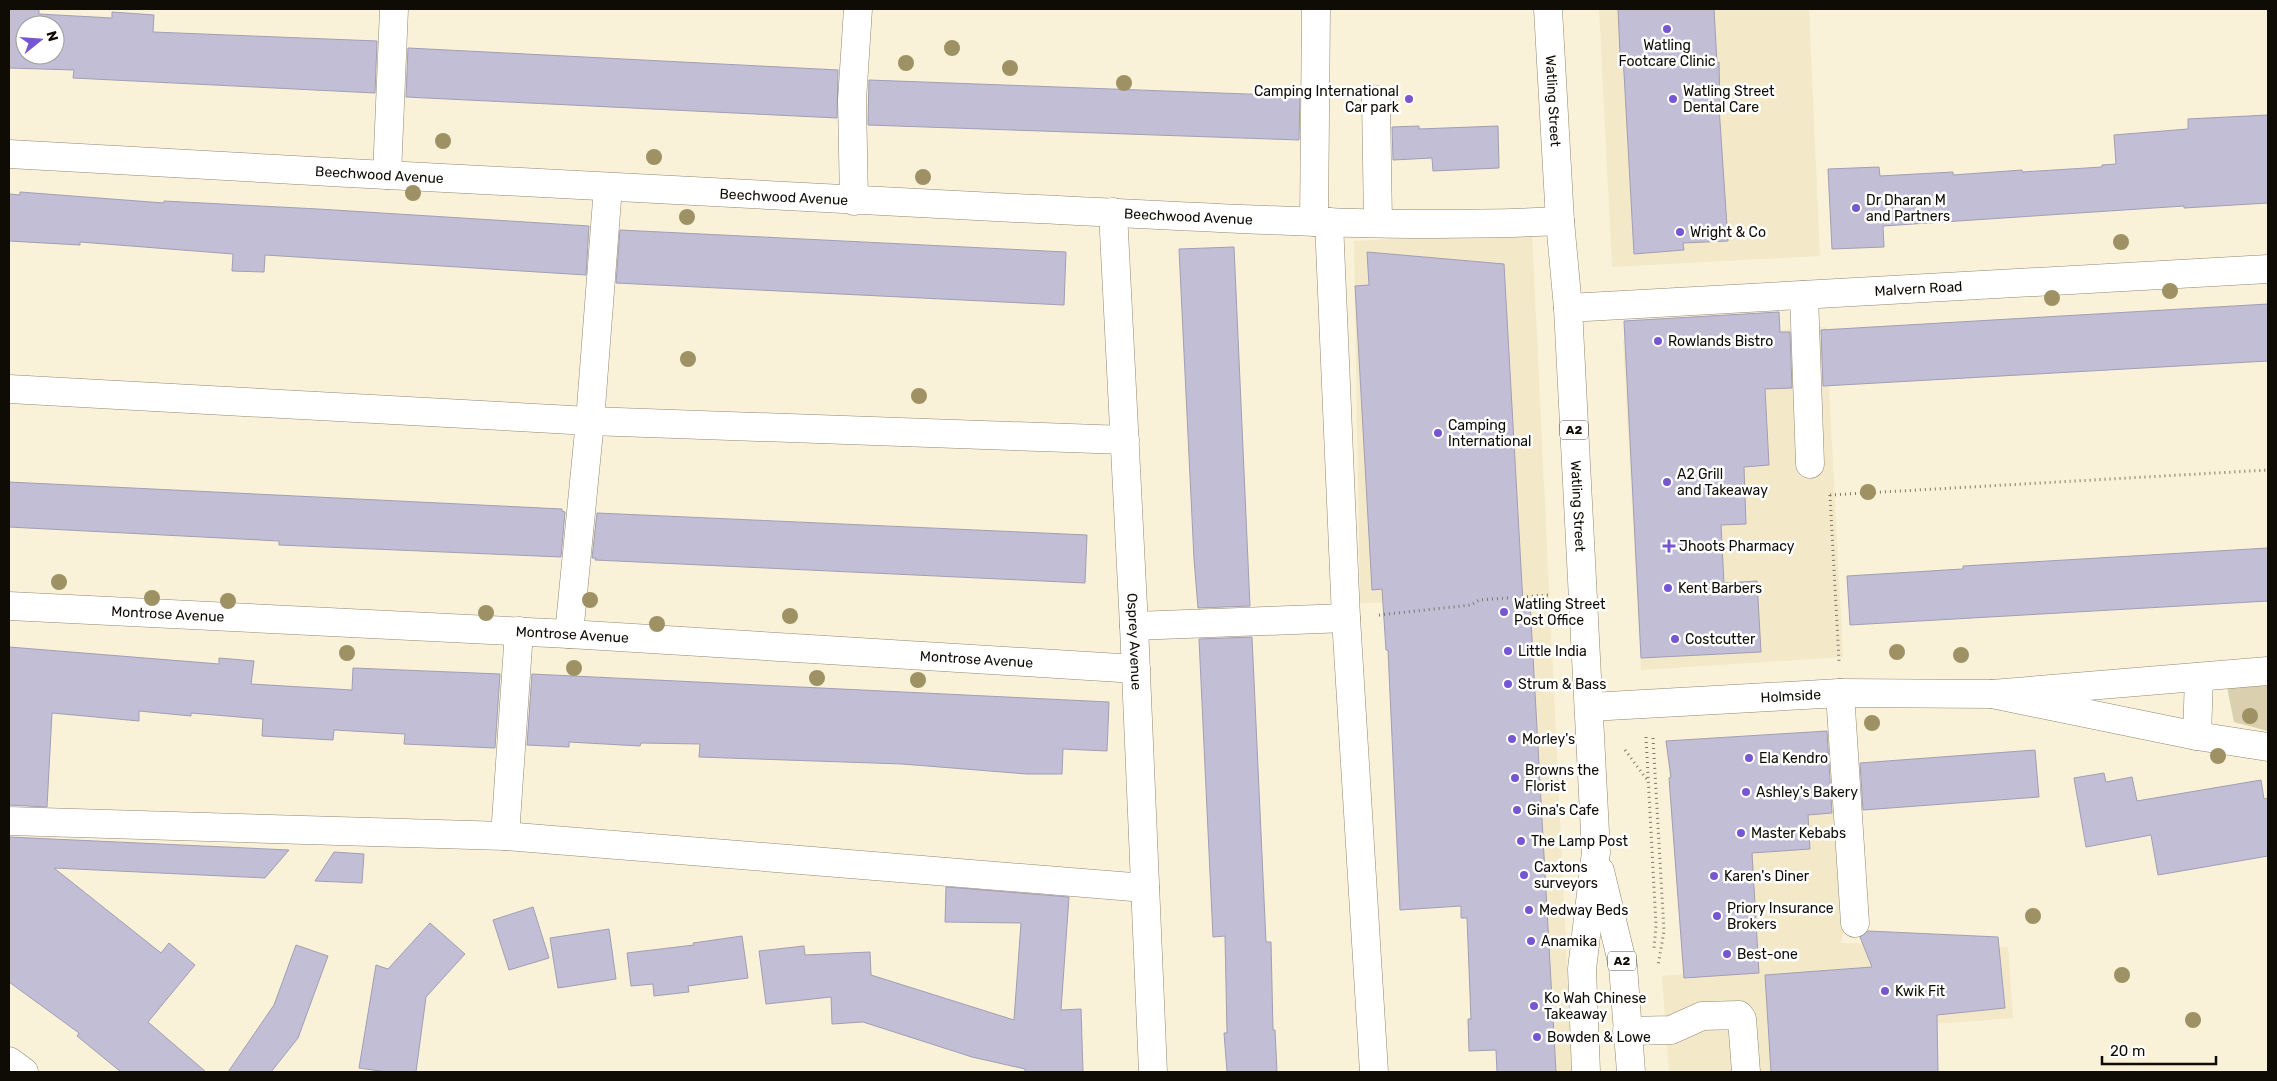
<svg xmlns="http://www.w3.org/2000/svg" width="2277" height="1081" font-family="Rubik,sans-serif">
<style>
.built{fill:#f3e9c8}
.grass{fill:#dad0b0}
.building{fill:#c1bed6;stroke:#a19eb5;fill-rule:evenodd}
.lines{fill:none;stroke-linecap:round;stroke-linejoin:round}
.minor-casing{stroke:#908872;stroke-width:29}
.major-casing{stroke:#908872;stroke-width:29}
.path{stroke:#7d7868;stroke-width:3;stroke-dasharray:1 4;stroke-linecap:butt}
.minor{stroke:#fff;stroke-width:28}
.major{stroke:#fff;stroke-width:28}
.tree{fill:#9e9163}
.poi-dot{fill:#7757d1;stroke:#fff;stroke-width:2}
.labels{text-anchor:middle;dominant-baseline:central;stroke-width:5;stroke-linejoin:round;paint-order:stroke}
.shield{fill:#fff;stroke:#575550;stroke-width:1}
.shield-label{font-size:12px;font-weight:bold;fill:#0f0c05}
.poi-label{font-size:14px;fill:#0f0c05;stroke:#fff;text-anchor:start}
.street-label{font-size:14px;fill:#0f0c05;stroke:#fff}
</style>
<rect width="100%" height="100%" fill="#f9f1d8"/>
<!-- built -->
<g class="built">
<path d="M1599 9H1809L1820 256 1612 267Z"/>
<path d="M1532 232 1572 1072H1513L1479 600 1360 603 1354 241Z"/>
<path d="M1826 327 1843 657 1641 670 1623 340Z"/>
<path d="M1853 729 1863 836 1841 943 2008 947 2013 1018 1881 1028 1883 1072H1669L1662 976 1684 974 1667 749 1795 733Z"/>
</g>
<!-- grass -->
<path class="grass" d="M2268 680V731L2234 722 2226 682Z"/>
<!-- building -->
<g class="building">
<path d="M9 9H39V14L112 18V12L154 15 153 32 377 41 375 93 73 78 74 70 9 68ZM25 25H55V55H25Z"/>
<path d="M1618 9H1714L1717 63 1719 62 1720 107H1719L1728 241 1683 243 1684 250 1634 254 1623 55H1620Z"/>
<path d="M408 48 838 70 837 118 406 97Z"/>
<path d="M869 80 1300 96 1299 140 868 125Z"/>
<path d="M2268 115V203L2184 208V206L1883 226 1884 247 1832 249 1828 169 1879 167 1880 176 1953 172V175L2022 170V172L2102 167V165L2116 164 2114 135 2188 129V119Z"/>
<path d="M1419 126V129L1498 126 1499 168 1433 171 1432 158 1393 160 1392 127Z"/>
<path d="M20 192 164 203V201L318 209 589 226 586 275 265 255 264 272 232 271 233 254 80 242V245L9 241V194L20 195Z"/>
<path d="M620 230 1066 252 1064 305 616 283Z"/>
<path d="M1234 247 1250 606 1198 608 1194 559 1179 249Z"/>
<path d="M1367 252 1504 264 1523 603 1530 602 1556 1072H1497L1496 1050 1469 1051 1468 1019H1471L1467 918H1461V906L1400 910 1388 650H1386L1382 589 1372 590 1355 286 1369 285Z"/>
<path d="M2268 304V361L1823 386 1821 330Z"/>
<path d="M1779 312 1780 332H1790L1792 388 1765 389 1769 465 1744 467 1746 524 1721 525 1724 583 1757 581 1761 652 1641 658 1624 321Z"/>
<path d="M9 482 562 509V511L565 512 561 557 279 545V541L9 527Z"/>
<path d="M597 513 1087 535 1085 583 595 560 596 558H592Z"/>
<path d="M2268 548V601L1850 625 1847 576 1963 569V566Z"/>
<path d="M1252 637 1266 942H1271L1273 1030H1275L1277 1072H1227L1224 1033H1227L1225 936 1213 937 1199 639Z"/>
<path d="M9 647 219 664V658L254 661 251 684 352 690 353 668 500 674 495 748 404 744 405 734 334 730 333 740 262 736 263 719 191 713V716L139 711V721L52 713 47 807 9 805Z"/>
<path d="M532 674 1109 702 1107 751 1063 749 1062 774H1027L902 764 699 757 700 744 641 743 640 746 569 742V747L527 745Z"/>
<path d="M1827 731 1832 813 1808 815 1810 849 1752 853 1759 973 1684 978 1669 778 1671 777 1666 741Z"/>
<path d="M2035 750 2039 797 1863 810 1860 763Z"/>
<path d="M2104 773 2106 782 2132 777 2137 801 2261 780 2264 799 2268 798V856L2158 875 2151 835 2086 847 2074 778Z"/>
<path d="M9 837 289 850 265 878 54 868 161 953 169 943 195 965 148 1022 206 1072H121L77 1036 79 1033 9 982Z"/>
<path d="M334 852 364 854 362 883 315 881Z"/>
<path d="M946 887 1069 897 1061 1010 1081 1009 1083 1072H1025V1069L972 1057 863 1022 832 1024 831 997 766 1004 759 951 804 946 805 955 870 952 871 975 1014 1020 1021 923 945 922Z"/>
<path d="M533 907 549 958 509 970 493 920Z"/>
<path d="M430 923 465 954 426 997 416 1072H387L359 1068 376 965 388 969Z"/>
<path d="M609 929 616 979 558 988 550 938Z"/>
<path d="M1868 931 1998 937 2005 1008 1937 1015 1938 1072H1771L1765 975 1872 967 1860 937Z"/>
<path d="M742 936 748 978 688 986 689 992 654 996 653 984 631 986 627 953 694 945 693 943Z"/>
<path d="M296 945 328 956 298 1038 271 1072H228L274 1005Z"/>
</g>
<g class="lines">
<defs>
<g id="minor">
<path d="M1376 100 1378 223"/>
<path id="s1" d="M9 154C344 172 679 193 1014 208 1196 216 1378 230 1560 221"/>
<path d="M387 175 394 9"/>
<path d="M854 201 852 100 858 9"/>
<path id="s2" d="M1113 212 1134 626 1153 1072"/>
<path d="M1314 222 1316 9"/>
<path d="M1329 222 1346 618 1374 1072"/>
<path d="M1804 295 1810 464"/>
<path id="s3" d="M1568 308 2268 269"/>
<path d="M9 389 590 421 1125 440"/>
<path id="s4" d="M9 606 569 634 1136 669"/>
<path d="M1134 626 1346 618"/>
<path d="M569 634 590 421 608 187"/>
<path d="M2268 671 1992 694 2197 736 2268 747"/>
<path d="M1840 693 1855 923"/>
<path id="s5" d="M1590 707 1840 693 1992 694"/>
<path d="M2197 736 2199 677"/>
<path d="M9 821 505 836 1145 888"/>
<path d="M505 836 519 631"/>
<path d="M1627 1031 1671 1030 1702 1016 1739 1015 1742 1019 1746 1072"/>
<path d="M9 1061 24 1072"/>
</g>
<g id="major">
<path id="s6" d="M1548 9 1560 221 1568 308 1596 852 1582 969 1586 1072"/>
<path d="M1600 871 1623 966 1631 1072"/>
</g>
</defs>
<!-- minor casing -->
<use href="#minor" class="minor-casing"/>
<!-- major casing -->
<use href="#major" class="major-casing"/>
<!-- path -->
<g class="path">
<path d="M1830 495 2268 470"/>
<path d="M1830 495 1839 661"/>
<path d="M1379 615 1471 605 1479 600 1549 595"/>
<path d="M1646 737 1656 926 1654 948"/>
<path d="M1653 738 1664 931 1658 966"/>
<path d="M1625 750 1648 781"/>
</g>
<!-- minor -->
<use href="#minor" class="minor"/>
<!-- major -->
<use href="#major" class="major"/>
</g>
<!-- trees -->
<g class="tree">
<circle cx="952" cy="48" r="8"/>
<circle cx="906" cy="63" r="8"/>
<circle cx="1010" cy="68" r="8"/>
<circle cx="1124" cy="83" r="8"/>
<circle cx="443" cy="141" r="8"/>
<circle cx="654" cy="157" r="8"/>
<circle cx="923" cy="177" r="8"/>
<circle cx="413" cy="193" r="8"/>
<circle cx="687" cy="217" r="8"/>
<circle cx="2121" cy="242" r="8"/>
<circle cx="2170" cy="291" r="8"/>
<circle cx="2052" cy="298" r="8"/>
<circle cx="688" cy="359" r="8"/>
<circle cx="919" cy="396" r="8"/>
<circle cx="1868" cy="492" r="8"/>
<circle cx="59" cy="582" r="8"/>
<circle cx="152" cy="598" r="8"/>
<circle cx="590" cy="600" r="8"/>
<circle cx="228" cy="601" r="8"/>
<circle cx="486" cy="613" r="8"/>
<circle cx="790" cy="616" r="8"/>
<circle cx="657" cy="624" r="8"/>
<circle cx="1897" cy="652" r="8"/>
<circle cx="347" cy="653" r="8"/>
<circle cx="1961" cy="655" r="8"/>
<circle cx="574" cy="668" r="8"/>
<circle cx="817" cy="678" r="8"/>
<circle cx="918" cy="680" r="8"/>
<circle cx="2250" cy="716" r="8"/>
<circle cx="1872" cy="723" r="8"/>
<circle cx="2218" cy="756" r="8"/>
<circle cx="2033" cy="916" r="8"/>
<circle cx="2122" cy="975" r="8"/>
<circle cx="2193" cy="1020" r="8"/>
</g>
<!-- markers -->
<g class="poi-dot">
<circle cx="1667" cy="29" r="5"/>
<circle cx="1409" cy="99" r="5"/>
<circle cx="1673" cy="99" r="5"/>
<circle cx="1856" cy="208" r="5"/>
<circle cx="1680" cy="232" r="5"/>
<circle cx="1658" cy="341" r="5"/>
<circle cx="1438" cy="433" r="5"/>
<circle cx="1667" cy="482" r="5"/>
<path d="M1666.5 538.5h5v5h5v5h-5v5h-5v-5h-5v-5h5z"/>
<circle cx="1668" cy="588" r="5"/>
<circle cx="1504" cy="612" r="5"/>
<circle cx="1675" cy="639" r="5"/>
<circle cx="1508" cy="651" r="5"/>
<circle cx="1508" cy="684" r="5"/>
<circle cx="1512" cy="739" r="5"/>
<circle cx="1749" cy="758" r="5"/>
<circle cx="1515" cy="778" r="5"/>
<circle cx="1746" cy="792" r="5"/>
<circle cx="1517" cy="810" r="5"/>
<circle cx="1741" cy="833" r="5"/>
<circle cx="1521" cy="841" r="5"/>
<circle cx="1524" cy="875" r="5"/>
<circle cx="1714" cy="876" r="5"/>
<circle cx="1529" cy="910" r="5"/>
<circle cx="1717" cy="916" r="5"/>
<circle cx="1531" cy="941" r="5"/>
<circle cx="1727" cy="954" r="5"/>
<circle cx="1885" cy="991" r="5"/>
<circle cx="1534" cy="1006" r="5"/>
<circle cx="1537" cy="1037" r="5"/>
</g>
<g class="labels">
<!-- shield labels -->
<g class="shield">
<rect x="1560" y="420.5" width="28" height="19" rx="4"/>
<rect x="1608" y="951.5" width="28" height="19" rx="4"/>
</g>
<g class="shield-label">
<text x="1574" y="430">A2</text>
<text x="1622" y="961">A2</text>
</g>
<!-- poi labels -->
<g class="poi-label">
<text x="1667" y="45" text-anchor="middle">Watling<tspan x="1667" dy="16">Footcare Clinic</tspan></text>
<text x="1399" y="91" text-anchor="end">Camping International<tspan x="1399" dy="16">Car park</tspan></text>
<text x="1683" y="91">Watling Street<tspan x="1683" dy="16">Dental Care</tspan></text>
<text x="1866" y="200">Dr Dharan M<tspan x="1866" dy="16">and Partners</tspan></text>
<text x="1690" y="232">Wright &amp; Co</text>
<text x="1668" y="341">Rowlands Bistro</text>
<text x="1448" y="425">Camping<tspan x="1448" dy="16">International</tspan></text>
<text x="1677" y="474">A2 Grill<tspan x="1677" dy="16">and Takeaway</tspan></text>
<text x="1679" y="546">Jhoots Pharmacy</text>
<text x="1678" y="588">Kent Barbers</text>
<text x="1514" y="604">Watling Street<tspan x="1514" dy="16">Post Office</tspan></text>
<text x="1685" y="639">Costcutter</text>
<text x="1518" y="651">Little India</text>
<text x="1518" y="684">Strum &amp; Bass</text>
<text x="1522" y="739">Morley's</text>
<text x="1759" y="758">Ela Kendro</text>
<text x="1525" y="770">Browns the<tspan x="1525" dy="16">Florist</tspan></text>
<text x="1756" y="792">Ashley's Bakery</text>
<text x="1527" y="810">Gina's Cafe</text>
<text x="1751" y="833">Master Kebabs</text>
<text x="1531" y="841">The Lamp Post</text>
<text x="1534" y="867">Caxtons<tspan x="1534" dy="16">surveyors</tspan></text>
<text x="1724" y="876">Karen's Diner</text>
<text x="1727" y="908">Priory Insurance<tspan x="1727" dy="16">Brokers</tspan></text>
<text x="1539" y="910">Medway Beds</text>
<text x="1541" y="941">Anamika</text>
<text x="1737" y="954">Best-one</text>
<text x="1895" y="991">Kwik Fit</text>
<text x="1544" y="998">Ko Wah Chinese<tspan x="1544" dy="16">Takeaway</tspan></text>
<text x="1547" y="1037">Bowden &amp; Lowe</text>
</g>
<!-- street labels -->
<g class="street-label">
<text stroke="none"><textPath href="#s6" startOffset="92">Watling Street</textPath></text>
<text stroke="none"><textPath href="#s1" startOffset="371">Beechwood Avenue</textPath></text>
<text stroke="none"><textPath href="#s1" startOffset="776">Beechwood Avenue</textPath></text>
<text stroke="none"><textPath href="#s1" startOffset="1181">Beechwood Avenue</textPath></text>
<text stroke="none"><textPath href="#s3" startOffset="351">Malvern Road</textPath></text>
<text stroke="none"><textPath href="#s6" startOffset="498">Watling Street</textPath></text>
<text stroke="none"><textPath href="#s4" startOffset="159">Montrose Avenue</textPath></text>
<text stroke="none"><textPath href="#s4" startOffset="564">Montrose Avenue</textPath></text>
<text stroke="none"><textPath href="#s2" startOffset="430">Osprey Avenue</textPath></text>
<text stroke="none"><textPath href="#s4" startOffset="969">Montrose Avenue</textPath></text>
<text stroke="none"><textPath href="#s5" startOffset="201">Holmside</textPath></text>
</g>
</g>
<!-- border -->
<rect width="2277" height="1081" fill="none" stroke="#0f0c05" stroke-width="20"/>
<!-- north arrow -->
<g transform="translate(40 40) rotate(73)"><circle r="24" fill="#ffffff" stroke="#9f9e9b"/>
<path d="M0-4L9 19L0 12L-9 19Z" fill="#7757d1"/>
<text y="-8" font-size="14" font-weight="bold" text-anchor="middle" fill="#0f0c05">N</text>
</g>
<!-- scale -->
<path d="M2102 1056v8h114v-8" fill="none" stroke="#0f0c05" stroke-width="2.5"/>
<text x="2110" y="1056" font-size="15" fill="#0f0c05" stroke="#ffffff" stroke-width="4" paint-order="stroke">20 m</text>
</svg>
